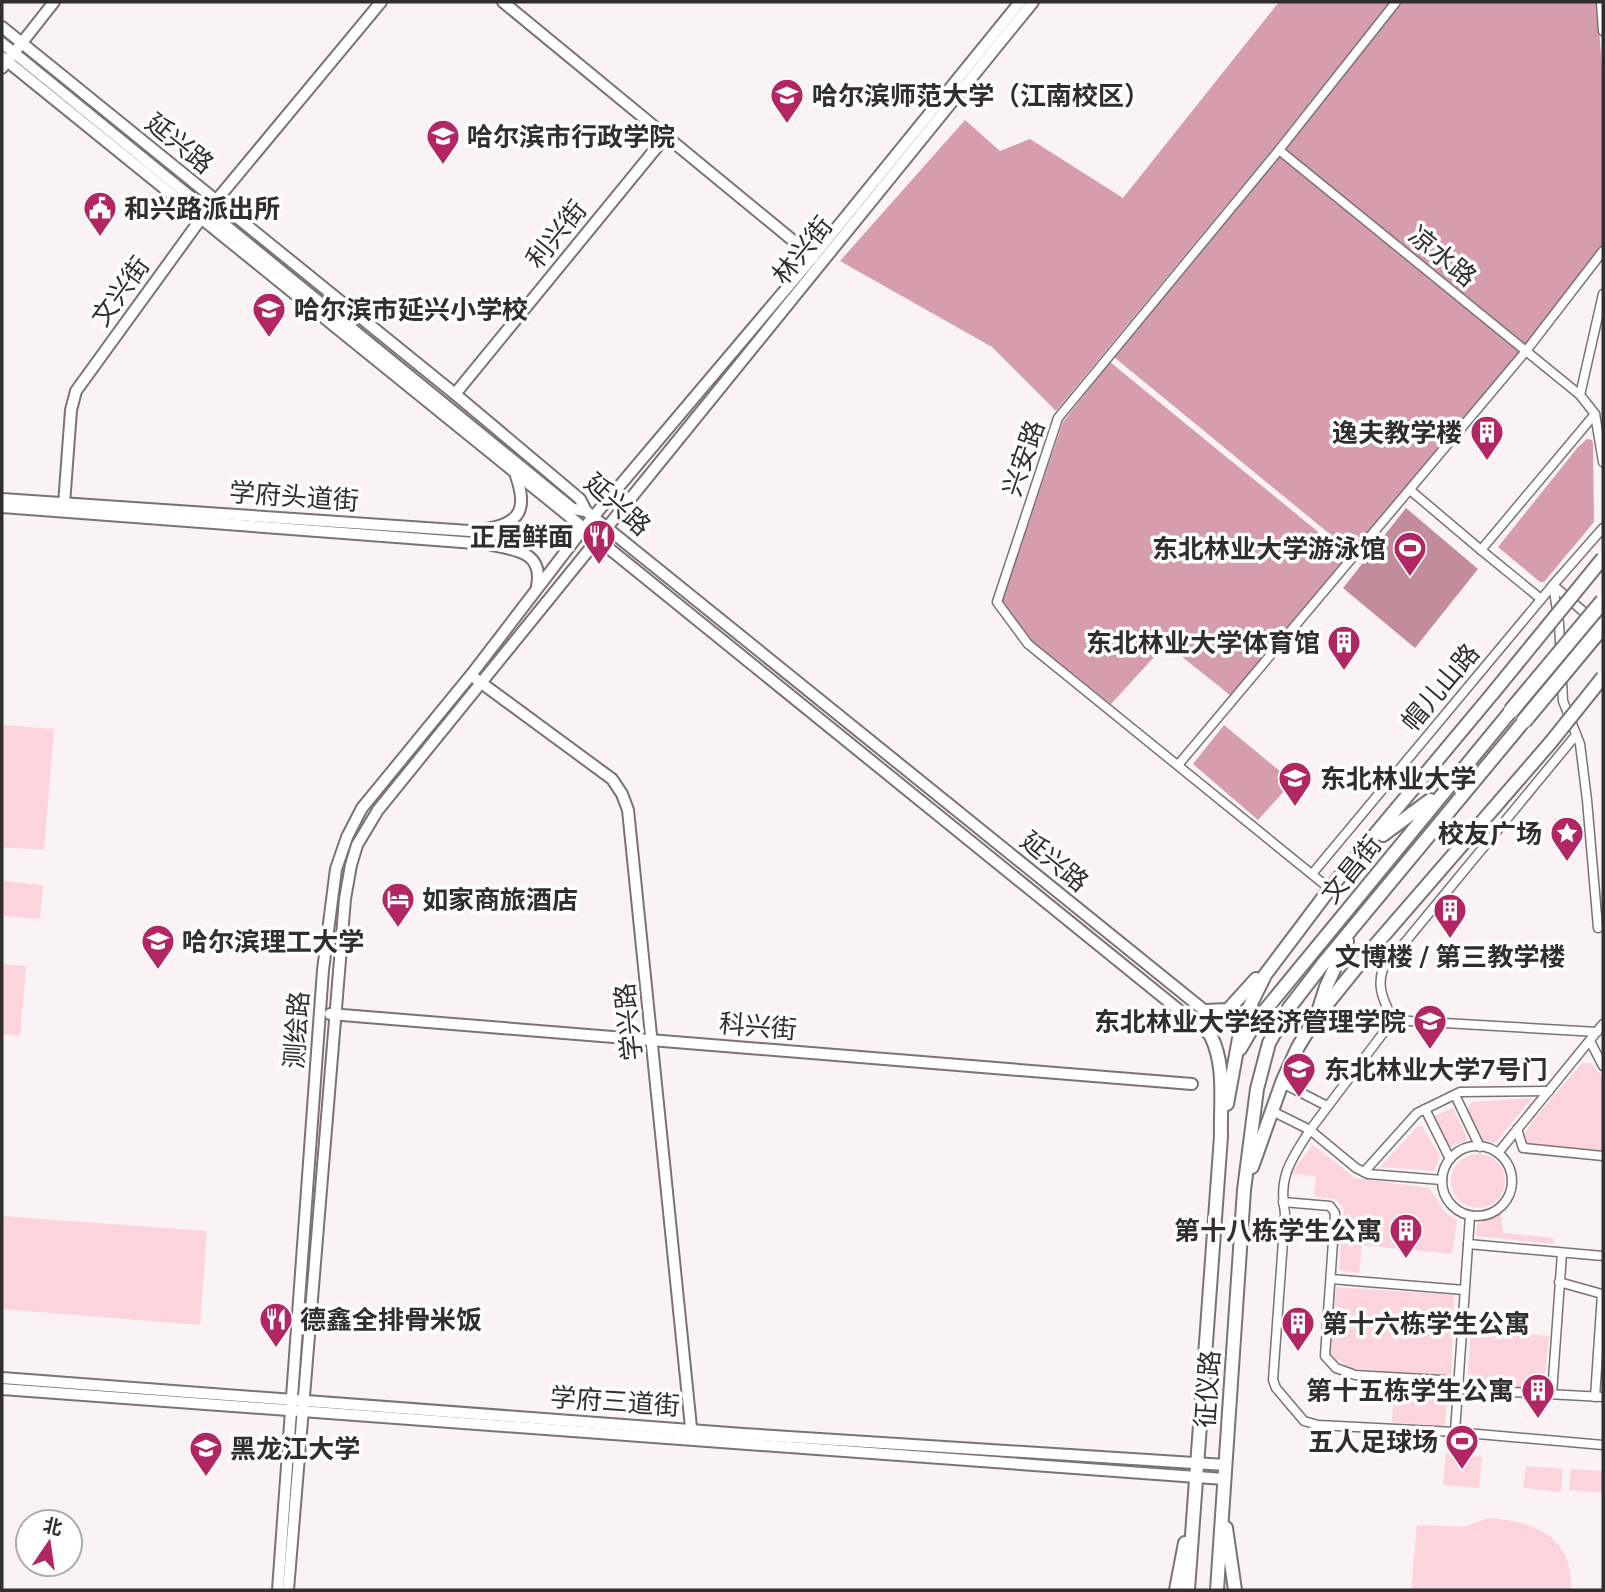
<svg xmlns="http://www.w3.org/2000/svg" width="1605" height="1592" font-family="Mulish,'Noto Sans SC',sans-serif">
<style>
.green{fill:#fbd4de}
.forest{fill:#d59dad}
.water{fill:#c28c9c}
.lines{fill:none;stroke-linecap:round;stroke-linejoin:round}
.street-casing{stroke:#7a7375;stroke-width:11}
.secondary-casing{stroke:#7a7375;stroke-width:14}
.primary-casing{stroke:#7a7375;stroke-width:16}
.street{stroke:#fff;stroke-width:8}
.secondary{stroke:#fff;stroke-width:10}
.primary{stroke:#fff;stroke-width:12}
.primary-bridge-casing{stroke:#7a7375;stroke-width:16;stroke-linecap:butt}
.highway-bridge-casing{stroke:#7a7375;stroke-width:18;stroke-linecap:butt}
.primary-bridge{stroke:#fff;stroke-width:12}
.highway-bridge{stroke:#fff;stroke-width:14}
.labels{text-anchor:middle;dominant-baseline:central;stroke-width:7;stroke-linejoin:round;paint-order:stroke}
.poi-label{font-size:26px;font-weight:bold;fill:#312e2f;stroke:#fff;text-anchor:start}
.street-label{font-size:26px;fill:#312e2f;stroke:#fff}
</style>
<rect width="100%" height="100%" fill="#faf2f4"/>
<!-- green -->
<g class="green">
<path d="M2 725 54 729 44 850 2 847Z"/>
<path d="M2 881 43 885 40 919 2 916Z"/>
<path d="M2 964 26 966 20 1036 2 1034Z"/>
<path d="M1582 1063H1591L1603 1079V1152L1530 1147 1525 1142 1524 1135 1534 1119Z"/>
<path d="M1532 1098 1495 1143 1482 1140 1467 1110 1472 1102Z"/>
<path d="M1453 1108 1467 1138 1466 1141 1450 1147 1434 1116Z"/>
<path d="M1418 1126H1422L1440 1156 1434 1171 1380 1167Z"/>
<path d="M1313 1145 1355 1178 1429 1188 1445 1212 1457 1220 1452 1254 1362 1245 1359 1273 1339 1270 1344 1209 1335 1199 1314 1196 1316 1176 1290 1174Z"/>
<circle cx="1478" cy="1181" r="27"/>
<path d="M1501 1214 1503 1233 1554 1238V1244L1476 1236 1477 1224Z"/>
<path d="M2 1216 207 1231 200 1325 2 1309Z"/>
<path d="M1336 1287 1454 1295 1451 1376 1348 1368 1331 1354Z"/>
<path d="M1471 1329 1549 1336 1543 1389 1470 1384 1468 1377Z"/>
<path d="M1394 1386 1448 1390 1445 1424 1441 1426 1392 1422Z"/>
<path d="M1446 1453 1482 1457 1479 1488 1443 1485Z"/>
<path d="M1526 1466 1563 1469 1561 1492 1523 1488Z"/>
<path d="M1571 1469 1603 1471V1493L1569 1490Z"/>
<path d="M1488 1518C1534 1520 1574 1538 1571 1590H1411L1417 1525 1464 1527Z"/>
</g>
<!-- forest -->
<g class="forest">
<path d="M1279 2H1390L1276 145 1056 411 992 347 840 261 965 120 1000 151 1030 139 1123 198Z"/>
<path d="M1401 2H1597L1603 83V245L1526 346 1283 149Z"/>
<path d="M1279 155 1521 350 1354 554 1114 357Z"/>
<path d="M1110 362 1349 557 1230 695 1166 644 1111 704 1032 641 1002 601 1063 422Z"/>
<path d="M1587 439 1592 440 1593 443 1594 522 1544 582H1540L1498 547 1578 447Z"/>
<path d="M1224 725 1288 778 1286 789 1258 820 1193 764Z"/>
</g>
<!-- water -->
<path class="water" d="M1406 508 1478 569 1415 648 1343 588Z"/>
<g class="lines">
<defs>
<g id="street">
<path d="M1601 2 1603 31"/>
<path d="M1279 150 1580 395"/>
<path d="M1603 294 1580 395 1595 414 1603 462"/>
<path d="M1410 490 1481 550"/>
<path d="M1553 585 1559 623 1563 701 1580 744 1587 800 1598 928"/>
<path d="M1553 585 1593 620"/>
<path d="M1541 599 1481 550 1595 414"/>
<path d="M1178 765 1526 351 1603 251"/>
<path d="M1312 874 1553 585 1603 528"/>
<path d="M1330 889 1028 644 997 602 1058 418 1279 150 1396 2"/>
<path d="M1393 1020C1385 1003 1376 988 1383 969L1576 735"/>
<path d="M1590 1041 1603 1066"/>
<path d="M1282 1083 1327 1106"/>
<path d="M1455 1095 1480 1147"/>
<path d="M1425 1109 1450 1159"/>
<path d="M1272 1111 1310 1130C1291 1160 1278 1176 1285 1213L1273 1380 1276 1388 1304 1421 1318 1425 1455 1432"/>
<path d="M1517 1129 1523 1148 1603 1156"/>
<circle cx="1477" cy="1181" r="35"/>
<path d="M1498 1153 1603 1024"/>
<path d="M1364 1172 1417 1113 1460 1092 1549 1091"/>
<path d="M1442 1180 1368 1174 1356 1168 1310 1130 1393 1020 1597 1032"/>
<path d="M1283 1202 1330 1206 1335 1213 1325 1356 1336 1368 1355 1375 1458 1381"/>
<path d="M1470 1216 1455 1432 1603 1445"/>
<path d="M1468 1244 1603 1256"/>
<path d="M1331 1279 1464 1290"/>
<path d="M1559 1282 1602 1294 1595 1397"/>
<path d="M1457 1389 1603 1397"/>
<path d="M1552 1394 1562 1253"/>
</g>
<g id="secondary">
<path d="M503 2 813 257"/>
<path d="M2 27 455 394 580 499 586 511 1205 1011"/>
<path d="M2 43 573 509 586 511"/>
<path d="M2 57 1211 1036"/>
<path d="M2 68 54 2"/>
<path d="M455 394 666 136"/>
<path d="M2 499 558 537 583 529"/>
<path d="M64 504 71 410 76 391 200 220 381 2"/>
<path d="M2 507 488 544C514 550 544 551 537 586"/>
<path d="M487 529C522 523 527 507 516 476"/>
<path d="M476 679 612 779 622 794 628 810 692 1437"/>
<path d="M330 1014 1192 1084"/>
<path d="M2 1378 743 1434 1225 1465"/>
<path d="M2 1389 1224 1479"/>
<path d="M278 1590 323 970 336 869 347 837 362 808 471 675 583 529 813 257 1020 2"/>
<path d="M288 1590 345 899 351 865 357 845 378 810 1033 2"/>
</g>
<g id="primary">
<path d="M1383 835 1430 800"/>
<path d="M1205 1011 1228 1010 1256 979"/>
<path d="M1318 1012 1326 987 1347 941"/>
<path d="M1240 1049 1257 1020 1511 711"/>
<path d="M1227 1104 1242 1022 1265 975 1332 886 1493 693"/>
<path d="M1252 1167 1283 1080 1298 1047 1315 1019 1365 957 1551 742"/>
<path d="M1226 1528 1235 1590"/>
<path d="M1176 1590 1185 1543"/>
<path d="M1188 1590 1221 1136C1220 1102 1226 1067 1211 1036"/>
<path d="M1217 1590 1244 1190 1257 1089 1269 1043 1289 1008 1326 960 1524 721"/>
</g>
</defs>
<!-- street casing -->
<use href="#street" class="street-casing"/>
<!-- secondary casing -->
<use href="#secondary" class="secondary-casing"/>
<!-- primary casing -->
<use href="#primary" class="primary-casing"/>
<!-- street -->
<use href="#street" class="street"/>
<!-- secondary -->
<use href="#secondary" class="secondary"/>
<!-- primary -->
<use href="#primary" class="primary"/>
<defs>
<g id="primary-bridge">
<path d="M1493 693 1603 558"/>
<path d="M1551 742 1603 677"/>
</g>
<g id="highway-bridge">
<path d="M1511 711 1603 601"/>
<path d="M1524 721 1603 626"/>
</g>
</defs>
<!-- primary-bridge casing -->
<use href="#primary-bridge" class="primary-bridge-casing"/>
<!-- highway-bridge casing -->
<use href="#highway-bridge" class="highway-bridge-casing"/>
<!-- primary-bridge -->
<use href="#primary-bridge" class="primary-bridge"/>
<!-- highway-bridge -->
<use href="#highway-bridge" class="highway-bridge"/>
</g>
<!-- icons -->
<defs>
<symbol id="university-pin" viewBox="-11 -11 22 30"><path d="M0 17L-7.5 6A9.5 9.5 0 1 1 7.5 6Z" fill="#b22763" stroke="#fff"/><path d="M0-5L7-2L0 1L-7-2ZM-4 1L0 2.5L4 1V4Q0 6-4 4Z" fill="#fff"/></symbol>
<symbol id="civic-pin" viewBox="-11 -11 22 30"><path d="M0 17L-7.5 6A9.5 9.5 0 1 1 7.5 6Z" fill="#b22763" stroke="#fff"/><path d="M-.6-6.5H3V-4.5H.6V-3L4-1V1h2V6H-6V1h2V-1L-.6-3ZM-1.2 2.5V6h2.4V2.5Z" fill="#fff"/></symbol>
<symbol id="school-pin" viewBox="-11 -11 22 30"><path d="M0 17L-7.5 6A9.5 9.5 0 1 1 7.5 6Z" fill="#b22763" stroke="#fff"/><path d="M0-5L7-2L0 1L-7-2ZM-4 1L0 2.5L4 1V4Q0 6-4 4Z" fill="#fff"/></symbol>
<symbol id="building-pin" viewBox="-11 -11 22 30"><path d="M0 17L-7.5 6A9.5 9.5 0 1 1 7.5 6Z" fill="#b22763" stroke="#fff"/><path d="M-4-6H4V6H1V3H-1V6H-4ZM-2.5-4.3h1.7v1.8h-1.7ZM.8-4.3h1.7v1.8H.8ZM-2.5-1h1.7V.8h-1.7ZM.8-1h1.7V.8H.8Z" fill="#fff"/></symbol>
<symbol id="restaurant-pin" viewBox="-11 -11 22 30"><path d="M0 17L-7.5 6A9.5 9.5 0 1 1 7.5 6Z" fill="#b22763" stroke="#fff"/><path d="M-5-6h1v4h1v-4h1v4h1v-4h1v5L-1.5 .5V6h-2V.5L-5-1ZM5-6V6H3V1.5H1.5Q1.5-4 5-6Z" fill="#fff"/></symbol>
<symbol id="stadium-pin" viewBox="-11 -11 22 30"><path d="M0 17L-7.5 6A9.5 9.5 0 1 1 7.5 6Z" fill="#b22763" stroke="#fff"/><path d="M0-5a6.5 5 0 1 0 0 10a6.5 5 0 1 0 0-10ZM-3.5-1.8h7v3.6h-7Z" fill="#fff"/></symbol>
<symbol id="sight-pin" viewBox="-11 -11 22 30"><path d="M0 17L-7.5 6A9.5 9.5 0 1 1 7.5 6Z" fill="#b22763" stroke="#fff"/><path d="M0-6L1.8-2.2L6-1.7L2.9 1.2L3.7 5.4L0 3.3L-3.7 5.4L-2.9 1.2L-6-1.7L-1.8-2.2Z" fill="#fff"/></symbol>
<symbol id="hotel-pin" viewBox="-11 -11 22 30"><path d="M0 17L-7.5 6A9.5 9.5 0 1 1 7.5 6Z" fill="#b22763" stroke="#fff"/><path d="M-6-4.5h1.5V1H6V5H4.5V3h-9V5H-6ZM-4 0a1.8 1.8 0 1 1 3.6 0ZM.5 0V-2.5h3Q6-2.5 6 0Z" fill="#fff"/></symbol>
</defs>
<g fill-rule="evenodd">
<use href="#university-pin" x="768" y="76" width="38" height="52"/>
<use href="#university-pin" x="424" y="117" width="38" height="52"/>
<use href="#civic-pin" x="81" y="189" width="38" height="52"/>
<use href="#school-pin" x="250" y="290" width="38" height="52"/>
<use href="#building-pin" x="1468" y="413" width="38" height="52"/>
<use href="#restaurant-pin" x="580" y="517" width="38" height="52"/>
<use href="#stadium-pin" x="1391" y="529" width="38" height="52"/>
<use href="#building-pin" x="1325" y="623" width="38" height="52"/>
<use href="#university-pin" x="1276" y="759" width="38" height="52"/>
<use href="#sight-pin" x="1548" y="814" width="38" height="52"/>
<use href="#hotel-pin" x="379" y="880" width="38" height="52"/>
<use href="#building-pin" x="1431" y="891" width="38" height="52"/>
<use href="#university-pin" x="139" y="922" width="38" height="52"/>
<use href="#university-pin" x="1411" y="1002" width="38" height="52"/>
<use href="#school-pin" x="1280" y="1050" width="38" height="52"/>
<use href="#building-pin" x="1387" y="1211" width="38" height="52"/>
<use href="#restaurant-pin" x="257" y="1300" width="38" height="52"/>
<use href="#building-pin" x="1279" y="1304" width="38" height="52"/>
<use href="#building-pin" x="1519" y="1371" width="38" height="52"/>
<use href="#stadium-pin" x="1443" y="1422" width="38" height="52"/>
<use href="#university-pin" x="187" y="1429" width="38" height="52"/>
</g>
<g class="labels">
<!-- poi labels -->
<g class="poi-label">
<text x="812" y="95">哈尔滨师范大学（江南校区）</text>
<text x="467" y="136">哈尔滨市行政学院</text>
<text x="124" y="208">和兴路派出所</text>
<text x="294" y="309">哈尔滨市延兴小学校</text>
<text x="1462" y="432" text-anchor="end">逸夫教学楼</text>
<text x="574" y="536" text-anchor="end">正居鲜面</text>
<text x="1386" y="548" text-anchor="end">东北林业大学游泳馆</text>
<text x="1320" y="642" text-anchor="end">东北林业大学体育馆</text>
<text x="1320" y="778">东北林业大学</text>
<text x="1542" y="833" text-anchor="end">校友广场</text>
<text x="422" y="899">如家商旅酒店</text>
<text x="182" y="941">哈尔滨理工大学</text>
<text x="1450" y="956" text-anchor="middle">文博楼 / 第三教学楼</text>
<text x="1406" y="1021" text-anchor="end">东北林业大学经济管理学院</text>
<text x="1324" y="1069">东北林业大学7号门</text>
<text x="1382" y="1230" text-anchor="end">第十八栋学生公寓</text>
<text x="300" y="1319">德鑫全排骨米饭</text>
<text x="1322" y="1323">第十六栋学生公寓</text>
<text x="1514" y="1390" text-anchor="end">第十五栋学生公寓</text>
<text x="1438" y="1441" text-anchor="end">五人足球场</text>
<text x="230" y="1448">黑龙江大学</text>
</g>
<!-- street labels -->
<g class="street-label">
<text transform="translate(180 143) rotate(39)">延兴路</text>
<text transform="translate(556 234) rotate(-51)">利兴街</text>
<text transform="translate(802 250) rotate(-51)">林兴街</text>
<text transform="translate(1443 256) rotate(39)">凉水路</text>
<text transform="translate(120 291) rotate(-54)">文兴街</text>
<text transform="translate(1023 458) rotate(-71)">兴安路</text>
<text transform="translate(294 496) rotate(4)">学府头道街</text>
<text transform="translate(618 504) rotate(42)">延兴路</text>
<text transform="translate(1440 687) rotate(-50)">帽儿山路</text>
<text transform="translate(1055 861) rotate(39)">延兴路</text>
<text transform="translate(1351 869) rotate(-51)">文昌街</text>
<text transform="translate(628 1022) rotate(-96)">学兴路</text>
<text transform="translate(758 1026) rotate(5)">科兴街</text>
<text transform="translate(296 1030) rotate(-86)">测绘路</text>
<text transform="translate(1207 1389) rotate(-86)">征仪路</text>
<text transform="translate(615 1401) rotate(4)">学府三道街</text>
</g>
</g>
<!-- border -->
<rect width="1605" height="1592" fill="none" stroke="#312e2f" stroke-width="7"/>
<!-- north arrow -->
<g transform="translate(49 1543) rotate(13)"><circle r="33" fill="#ffffff" stroke="#adabac" stroke-width="2"/>
<path d="M0-5L12 26L0 18L-12 26Z" fill="#b22763"/>
<text y="-10" font-size="19" font-weight="bold" text-anchor="middle" fill="#312e2f">北</text>
</g>
</svg>
